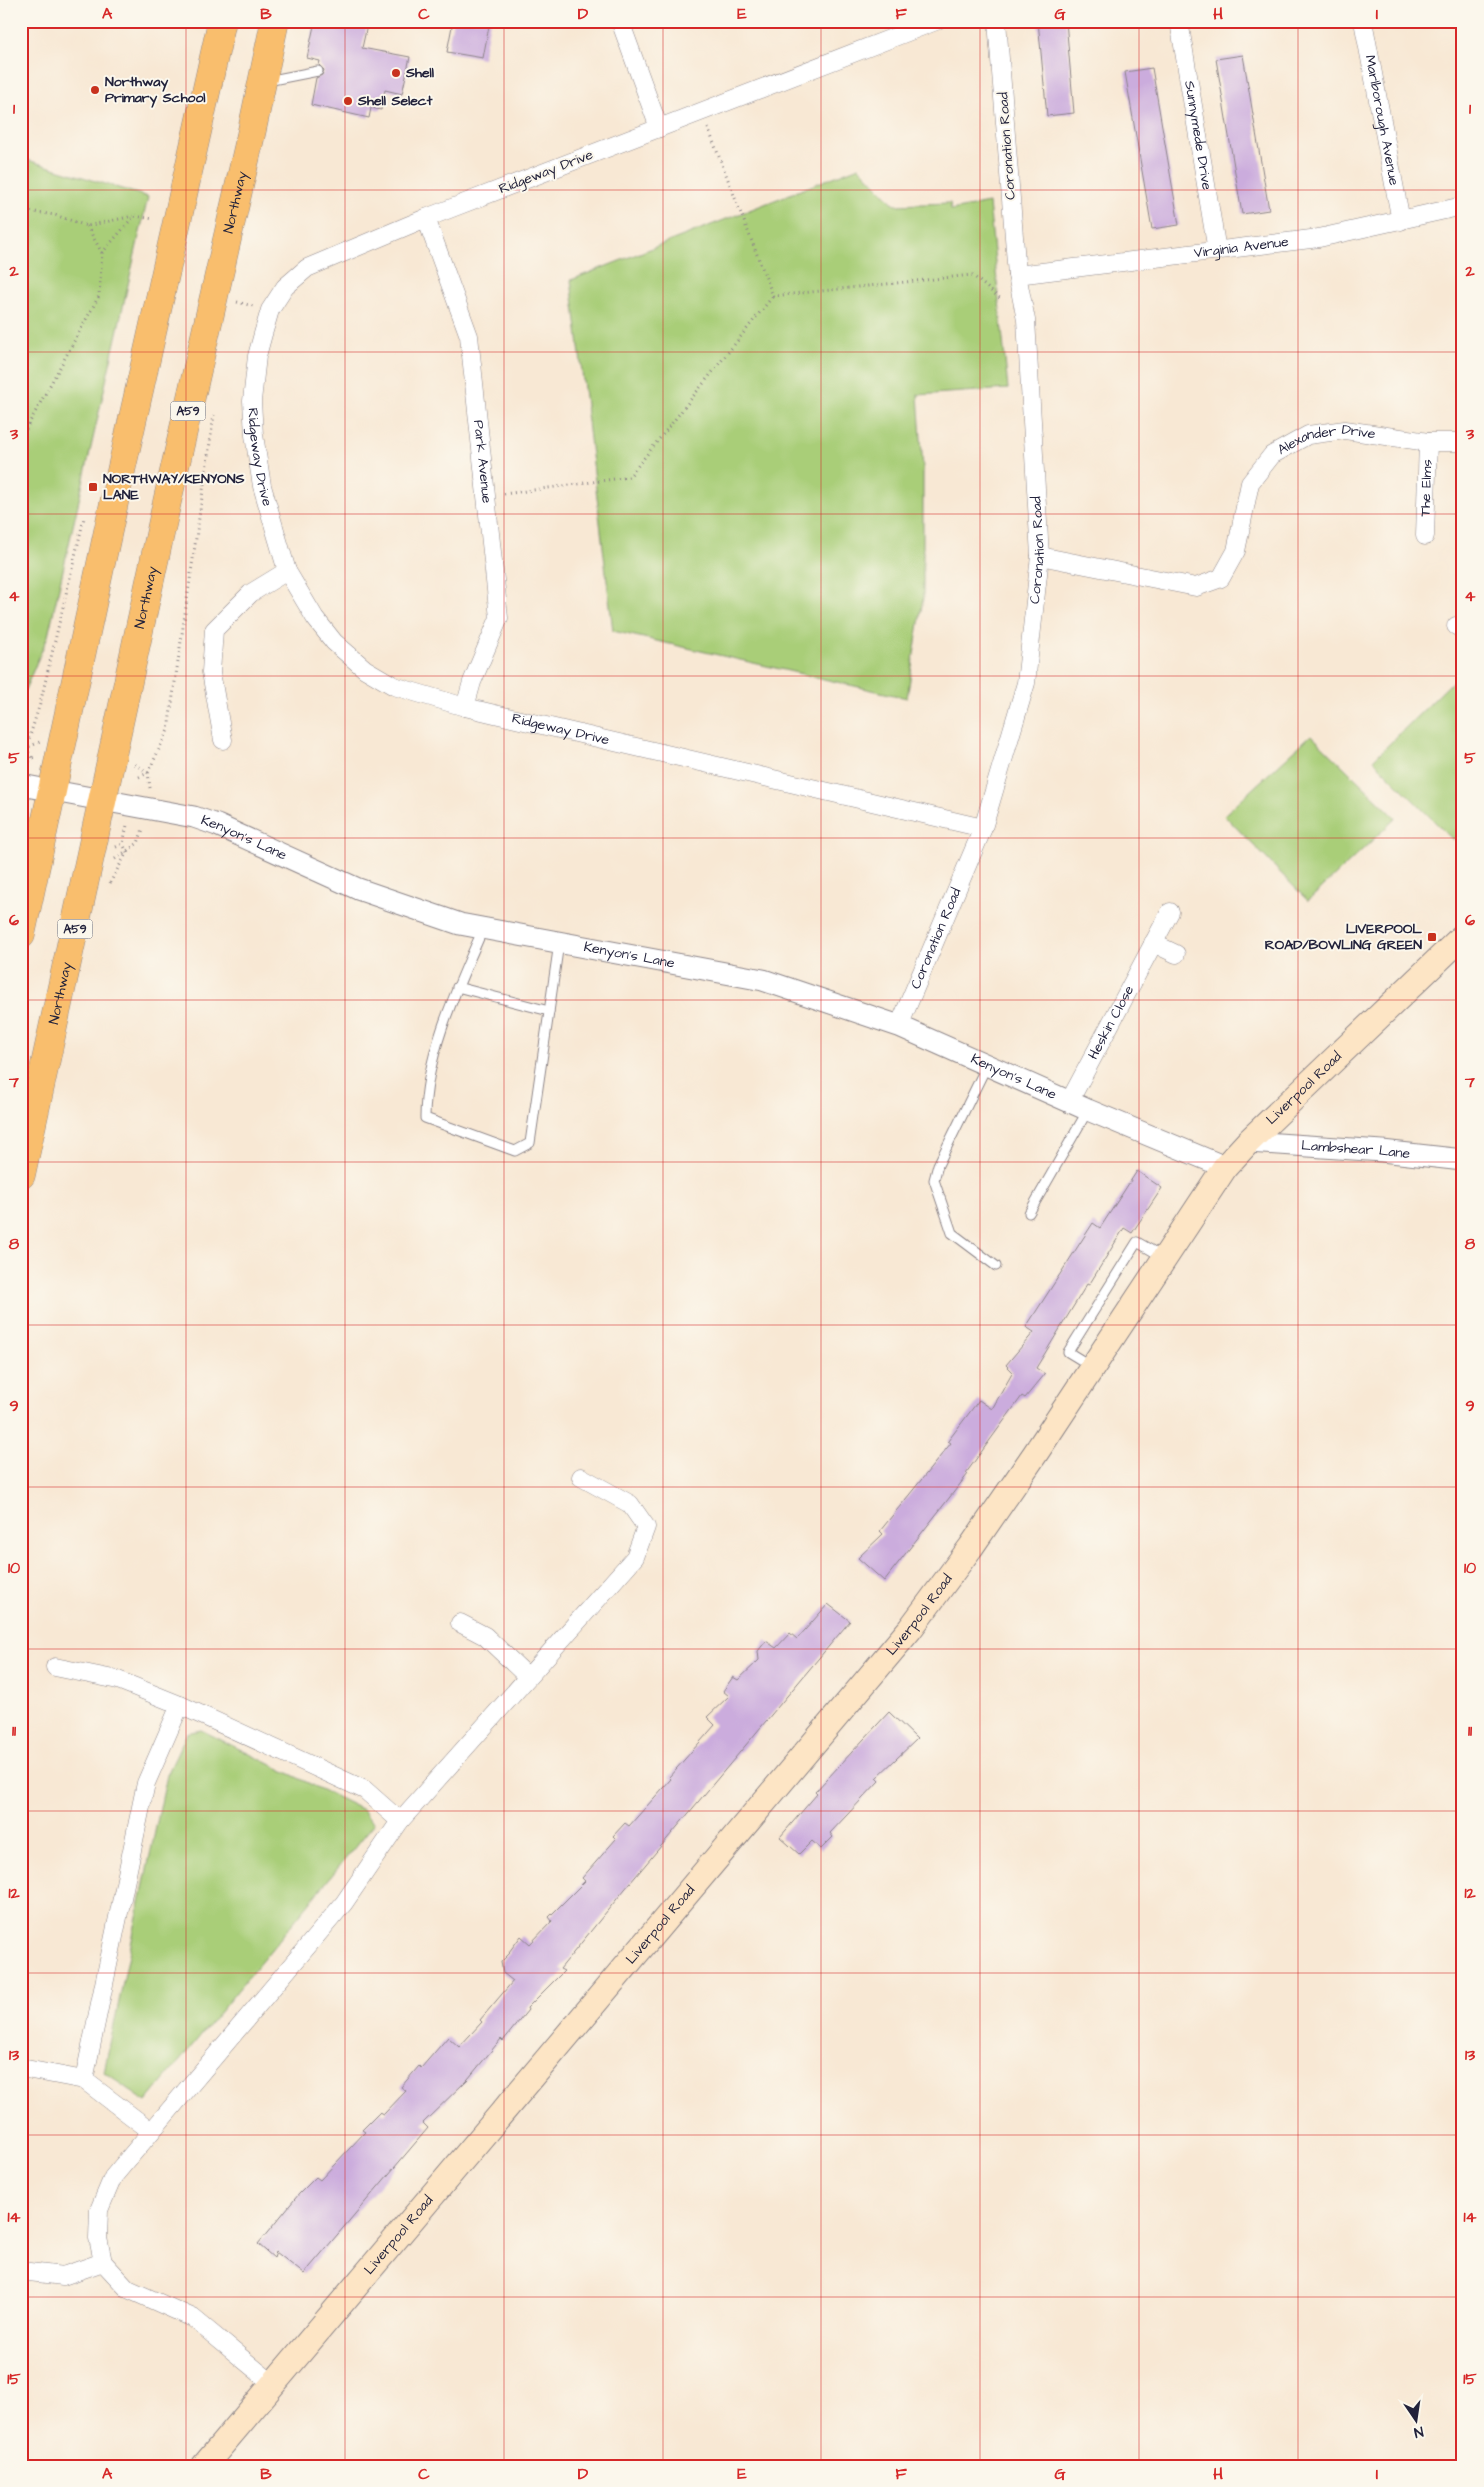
<svg xmlns="http://www.w3.org/2000/svg" width="1484" height="2487" font-family="'Architects Daughter',sans-serif">
<style>
.green{fill:#a9ce78;stroke:#66785a}
.building{fill:#cbacdd}
.lines{fill:none;stroke-linecap:round;stroke-linejoin:round}
.service-casing{stroke:#8d8588;stroke-width:11}
.minor-casing{stroke:#8d8588;stroke-width:19}
.tertiary-casing{stroke:#8d8588;stroke-width:23}
.secondary-casing{stroke:#8d8588;stroke-width:27}
.trunk-casing{stroke:#8d8588;stroke-width:29}
.path{stroke:#8d8588;stroke-width:3;stroke-dasharray:1 4;stroke-linecap:butt}
.service{stroke:#fff;stroke-width:9}
.minor{stroke:#fff;stroke-width:18}
.tertiary{stroke:#fff;stroke-width:21}
.secondary{stroke:#fde5c5;stroke-width:25}
.trunk{stroke:#f9be6d;stroke-width:28}
.grid{fill:none;stroke:#d62828;stroke-width:1;stroke-opacity:0.55}
.poi-dot{fill:#c8321e;stroke:#fbf7ec;stroke-width:2}
.labels{text-anchor:middle;dominant-baseline:central;stroke-width:4;stroke-linejoin:round;paint-order:stroke}
.shield{fill:#fbf7ec;stroke:#636270;stroke-width:1}
.shield-label{font-size:12px;font-weight:bold;fill:#22223b}
.poi-label{font-size:14px;font-weight:bold;fill:#22223b;stroke:#fbf7ec;text-anchor:start}
.street-label{font-size:14px;fill:#22223b;stroke:#fbf7ec}
.neatline{fill:none;stroke:#d62828;stroke-width:2}
.grid-label{font-size:16px;text-anchor:middle;font-weight:bold;fill:#d62828}
</style>
<rect width="100%" height="100%" fill="#fbf7ec"/>
<filter id="ink" filterUnits="userSpaceOnUse"><feTurbulence type="fractalNoise" baseFrequency=".02" numOctaves="2"/><feDisplacementMap in="SourceGraphic" scale="10" xChannelSelector="R" yChannelSelector="G"/><feConvolveMatrix kernelMatrix="1 2 1 2 8 2 1 2 1" color-interpolation-filters="sRGB"/></filter>
<filter id="wash" filterUnits="userSpaceOnUse"><feTurbulence type="fractalNoise" baseFrequency=".0096" numOctaves="4" result="noise"/><feDisplacementMap in="SourceGraphic" scale="20" xChannelSelector="R" yChannelSelector="G"/><feGaussianBlur stdDeviation="1.12" result="paint"/><feColorMatrix in="noise" values="0 0 0 0 0 0 0 0 0 0 0 0 0 0 0 0 0 1.4 0 .05"/><feComposite in="paint" operator="in"/></filter>
<g filter="url(#wash)">
<rect width="100%" height="100%" fill="#f8e8d4"/>
<!-- green -->
<g class="green">
<path d="M21 158 148 197 48 636 21 699Z"/>
<path d="M859 167 895 205 950 203 951 210 989 203 1008 389 918 395 923 468V598L907 698 613 631 571 280Z"/>
<path d="M1453 681 1463 690V829L1453 840 1373 760Z"/>
<path d="M1311 735 1396 818 1308 901 1224 815Z"/>
<path d="M201 1730 363 1810 374 1824 146 2102 104 2072 167 1775 187 1733Z"/>
</g>
<g id="blocks">
<!-- building -->
<g class="building">
<path d="M315 21H368L362 48 410 57 402 94 385 90 381 110 371 108 369 118 311 105 316 78 322 75 324 70 319 65 320 61 307 58Z"/>
<path d="M453 21H490L483 58 447 52Z"/>
<path d="M1038 21H1066L1074 113 1047 116Z"/>
<path d="M1243 55 1269 210 1242 214 1216 59Z"/>
<path d="M1152 68 1179 225 1152 229 1125 72Z"/>
<path d="M1137 1171 1162 1188 1132 1233 1124 1228 1089 1285 1087 1284 1036 1368 1045 1374 1025 1398 1022 1396 966 1473 968 1474 884 1581 858 1558 883 1534 880 1531 951 1443 948 1441 979 1400 992 1409 1013 1372 1006 1365 1034 1332 1026 1327 1093 1223 1100 1228Z"/>
<path d="M828 1604 850 1621 625 1889 560 1969 564 1971 527 2008 528 2010 503 2041 501 2039 468 2079 423 2123 428 2128 304 2274 276 2252 274 2258 258 2244 299 2194 316 2177 320 2180 365 2132 362 2130 380 2112 384 2114 406 2091 401 2087 419 2066 421 2068 448 2037 459 2047 482 2022 480 2020 513 1981 503 1973 501 1962 510 1953 509 1952 521 1936 530 1944 552 1921 549 1917 585 1881 582 1878 616 1839 613 1836 625 1823 629 1826 671 1779 669 1777 715 1725 707 1717 729 1696 723 1691 733 1677 738 1680 759 1660 758 1651 766 1641 776 1648 790 1633 797 1639Z"/>
<path d="M889 1712 917 1739 876 1778 879 1781 830 1833 833 1837 821 1849 812 1841 799 1854 780 1837 817 1794 815 1792Z"/>
</g>
</g>
</g>
<g filter="url(#ink)">
<use href="#blocks" fill-opacity="0" stroke="#8d8588" stroke-width="1"/>
<g class="lines">
<defs>
<g id="service">
<path d="M267 81 318 71"/>
<path d="M483 929C458 986 425 1055 425 1118L515 1151 530 1143 559 943"/>
<path d="M457 987 549 1011"/>
<path d="M987 1065 938 1165 934 1180 952 1233 996 1266"/>
<path d="M1029 1213 1088 1110"/>
<path d="M1091 1366 1068 1352 1137 1242 1163 1257"/>
</g>
<g id="minor">
<path d="M620 21 659 128"/>
<path id="s1" d="M936 21 426 218 307 268 285 287 270 310 263 334 257 356 252 401 254 435 262 486 287 571 315 618 334 642 365 669 394 686 465 707 983 828"/>
<path id="s2" d="M1179 21 1217 251"/>
<path id="s3" d="M1363 21 1401 221"/>
<path id="s4" d="M426 218 469 336 499 618 472 682 465 707"/>
<path id="s5" d="M1017 275 1319 238 1463 206"/>
<path id="s6" d="M1425 536 1428 442"/>
<path id="s7" d="M1040 556 1196 587 1221 578 1236 551 1250 483 1272 455 1308 435 1345 430 1428 442H1463"/>
<path d="M1456 626 1463 628"/>
<path d="M223 740 211 672 214 630 251 593 287 571"/>
<path d="M1153 943 1176 954"/>
<path id="s8" d="M899 1026 983 828 1026 683 1040 556 1026 320 1017 275 997 21"/>
<path id="s9" d="M1069 1102 1170 912"/>
<path d="M460 1623 485 1636 528 1677"/>
<path d="M55 1667 118 1680 180 1705 365 1790 400 1821"/>
<path d="M21 2068 84 2080 151 2131"/>
<path d="M84 2080 146 1783 180 1705"/>
<path d="M21 2271 63 2276 103 2262"/>
<path d="M273 2384 193 2318 128 2289 103 2262 98 2238 99 2210 113 2177 344 1903 400 1821 635 1557 646 1527 630 1504 581 1477"/>
</g>
<g id="tertiary">
<path id="s10" d="M21 785 194 817 217 825 358 889 460 924 763 980 899 1026 1088 1110 1225 1167"/>
<path id="s11" d="M1248 1142 1382 1151 1463 1160"/>
</g>
<g id="secondary">
<path id="s12" d="M204 2466 910 1629 971 1547 1035 1454 1225 1167 1248 1142 1463 936"/>
</g>
<g id="trunk">
<path d="M21 935 117 489 222 21"/>
<path id="s13" d="M21 1175 167 502 252 130 275 21"/>
</g>
</defs>
<!-- service casing -->
<use href="#service" class="service-casing"/>
<!-- minor casing -->
<use href="#minor" class="minor-casing"/>
<!-- tertiary casing -->
<use href="#tertiary" class="tertiary-casing"/>
<!-- secondary casing -->
<use href="#secondary" class="secondary-casing"/>
<!-- trunk casing -->
<use href="#trunk" class="trunk-casing"/>
<!-- path -->
<g class="path">
<path d="M708 128 773 296 972 275 1002 300"/>
<path d="M21 210 55 215 87 226 133 216"/>
<path d="M87 226 102 253"/>
<path d="M237 302 253 306"/>
<path d="M21 438 99 296 102 253 134 216 154 219"/>
<path d="M504 494 629 477 773 296"/>
<path d="M26 748 40 704 84 518"/>
<path d="M26 748 32 758"/>
<path d="M21 752 26 748 40 742"/>
<path d="M135 764 148 773 150 788"/>
<path d="M26 765 32 758 36 757"/>
<path d="M139 777 148 773 168 730 214 415"/>
<path d="M116 847 123 844 127 825"/>
<path d="M115 859 138 843 143 829"/>
<path d="M110 883 127 852 123 844"/>
<path d="M21 1219 26 1197"/>
</g>
<!-- service -->
<use href="#service" class="service"/>
<!-- minor -->
<use href="#minor" class="minor"/>
<!-- tertiary -->
<use href="#tertiary" class="tertiary"/>
<!-- secondary -->
<use href="#secondary" class="secondary"/>
<!-- trunk -->
<use href="#trunk" class="trunk"/>
</g>
</g>
<!-- grid -->
<path class="grid" d="M186 21V2466M345 21V2466M504 21V2466M663 21V2466M821 21V2466M980 21V2466M1139 21V2466M1298 21V2466M21 190H1463M21 352H1463M21 514H1463M21 676H1463M21 838H1463M21 1000H1463M21 1162H1463M21 1325H1463M21 1487H1463M21 1649H1463M21 1811H1463M21 1973H1463M21 2135H1463M21 2297H1463"/>
<!-- markers -->
<g class="poi-dot">
<circle cx="396" cy="73" r="5"/>
<circle cx="95" cy="90" r="5"/>
<circle cx="348" cy="101" r="5"/>
<rect x="88" y="482" width="10" height="10" rx="2.5"/>
<rect x="1427" y="932" width="10" height="10" rx="2.5"/>
</g>
<g class="labels">
<!-- shield labels -->
<g class="shield">
<rect x="170.5" y="401.5" width="35" height="19" rx="4"/>
<rect x="57.5" y="919.5" width="35" height="19" rx="4"/>
</g>
<g class="shield-label">
<text x="188" y="411">A59</text>
<text x="75" y="929">A59</text>
</g>
<!-- poi labels -->
<g class="poi-label">
<text x="406" y="73">Shell</text>
<text x="105" y="82">Northway<tspan x="105" dy="16">Primary School</tspan></text>
<text x="358" y="101">Shell Select</text>
<text x="103" y="479">NORTHWAY/KENYONS<tspan x="103" dy="16">LANE</tspan></text>
<text x="1422" y="929" text-anchor="end">LIVERPOOL<tspan x="1422" dy="16">ROAD/BOWLING GREEN</tspan></text>
</g>
<!-- street labels -->
<g class="street-label">
<text stroke="none"><textPath href="#s3" startOffset="101">Marlborough Avenue</textPath></text>
<text stroke="none"><textPath href="#s2" startOffset="116">Sunnymede Drive</textPath></text>
<text transform="translate(1007 146) rotate(-94)">Coronation Road</text>
<text transform="translate(546 172) rotate(-21)">Ridgeway Drive</text>
<text stroke="none"><textPath href="#s13" startOffset="996">Northway</textPath></text>
<text stroke="none"><textPath href="#s5" startOffset="226">Virginia Avenue</textPath></text>
<text stroke="none"><textPath href="#s7" startOffset="380">Alexander Drive</textPath></text>
<text stroke="none"><textPath href="#s1" startOffset="882">Ridgeway Drive</textPath></text>
<text stroke="none"><textPath href="#s4" startOffset="252">Park Avenue</textPath></text>
<text stroke="none"><textPath href="#s6" startOffset="48">The Elms</textPath></text>
<text stroke="none"><textPath href="#s8" startOffset="500">Coronation Road</textPath></text>
<text stroke="none"><textPath href="#s13" startOffset="591">Northway</textPath></text>
<text stroke="none"><textPath href="#s1" startOffset="1332">Ridgeway Drive</textPath></text>
<text stroke="none"><textPath href="#s10" startOffset="230">Kenyon's Lane</textPath></text>
<text stroke="none"><textPath href="#s8" startOffset="95">Coronation Road</textPath></text>
<text stroke="none"><textPath href="#s10" startOffset="635">Kenyon's Lane</textPath></text>
<text stroke="none"><textPath href="#s13" startOffset="186">Northway</textPath></text>
<text stroke="none"><textPath href="#s9" startOffset="90">Heskin Close</textPath></text>
<text stroke="none"><textPath href="#s10" startOffset="1040">Kenyon's Lane</textPath></text>
<text stroke="none"><textPath href="#s12" startOffset="1766">Liverpool Road</textPath></text>
<text stroke="none"><textPath href="#s11" startOffset="108">Lambshear Lane</textPath></text>
<text stroke="none"><textPath href="#s12" startOffset="1112">Liverpool Road</textPath></text>
<text stroke="none"><textPath href="#s12" startOffset="708">Liverpool Road</textPath></text>
<text stroke="none"><textPath href="#s12" startOffset="302">Liverpool Road</textPath></text>
</g>
</g>
<!-- margin -->
<rect width="1484" height="2487" fill="none" stroke="#fbf7ec" stroke-width="55"/>
<!-- north arrow -->
<g transform="translate(1416 2420) rotate(167)" stroke="#fbf7ec" stroke-width="4" paint-order="stroke">
<path d="M0-4L9 19L0 12L-9 19Z" fill="#22223b"/>
<text y="-8" font-size="14" font-weight="bold" text-anchor="middle" fill="#22223b">N</text>
</g>
<rect x="28" y="28" width="1428" height="2432" class="neatline"/>
<g class="grid-label">
<text x="107" y="19">A</text>
<text x="266" y="19">B</text>
<text x="424" y="19">C</text>
<text x="583" y="19">D</text>
<text x="742" y="19">E</text>
<text x="901" y="19">F</text>
<text x="1060" y="19">G</text>
<text x="1218" y="19">H</text>
<text x="1377" y="19">I</text>
<text x="14" y="114">1</text>
<text x="1470" y="114">1</text>
<text x="14" y="276">2</text>
<text x="1470" y="276">2</text>
<text x="14" y="439">3</text>
<text x="1470" y="439">3</text>
<text x="14" y="601">4</text>
<text x="1470" y="601">4</text>
<text x="14" y="763">5</text>
<text x="1470" y="763">5</text>
<text x="14" y="925">6</text>
<text x="1470" y="925">6</text>
<text x="14" y="1087">7</text>
<text x="1470" y="1087">7</text>
<text x="14" y="1249">8</text>
<text x="1470" y="1249">8</text>
<text x="14" y="1411">9</text>
<text x="1470" y="1411">9</text>
<text x="14" y="1573">10</text>
<text x="1470" y="1573">10</text>
<text x="14" y="1736">11</text>
<text x="1470" y="1736">11</text>
<text x="14" y="1898">12</text>
<text x="1470" y="1898">12</text>
<text x="14" y="2060">13</text>
<text x="1470" y="2060">13</text>
<text x="14" y="2222">14</text>
<text x="1470" y="2222">14</text>
<text x="14" y="2384">15</text>
<text x="1470" y="2384">15</text>
<text x="107" y="2479">A</text>
<text x="266" y="2479">B</text>
<text x="424" y="2479">C</text>
<text x="583" y="2479">D</text>
<text x="742" y="2479">E</text>
<text x="901" y="2479">F</text>
<text x="1060" y="2479">G</text>
<text x="1218" y="2479">H</text>
<text x="1377" y="2479">I</text>
</g>
</svg>
